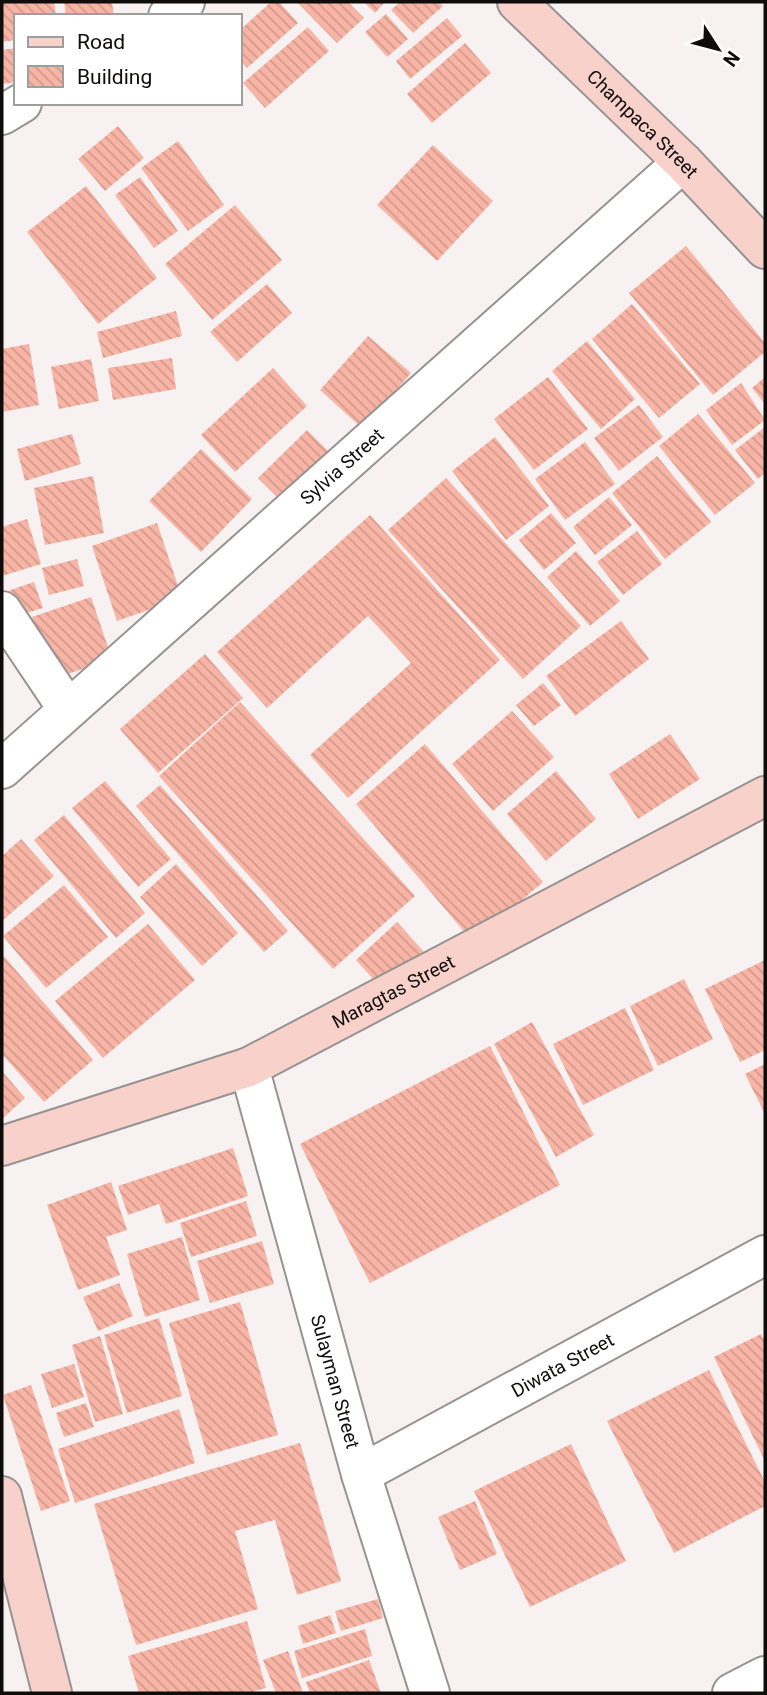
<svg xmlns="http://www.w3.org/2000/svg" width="767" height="1695" font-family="Roboto,sans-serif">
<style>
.building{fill:url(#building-back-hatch)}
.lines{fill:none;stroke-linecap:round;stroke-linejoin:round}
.street-casing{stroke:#979392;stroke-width:42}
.secondary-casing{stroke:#979392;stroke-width:42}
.street{stroke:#fff;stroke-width:38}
.secondary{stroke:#f8d1ca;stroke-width:38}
.labels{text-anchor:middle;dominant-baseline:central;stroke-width:6;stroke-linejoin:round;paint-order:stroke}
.street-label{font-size:19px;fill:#0e0d0c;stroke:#fff}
</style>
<defs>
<pattern id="building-back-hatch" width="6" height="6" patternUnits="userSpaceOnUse" patternTransform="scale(1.75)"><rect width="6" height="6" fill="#f8b4a5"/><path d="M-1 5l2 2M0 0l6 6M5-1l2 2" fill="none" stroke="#d39a8d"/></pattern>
</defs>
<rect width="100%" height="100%" fill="#f7f2f1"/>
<!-- building -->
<g class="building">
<path d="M2 2H54L56 16H16V40L2 42Z"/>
<path d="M64 2H112L114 16H66Z"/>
<path d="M271 2H279L298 23 247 68 240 60V30Z"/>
<path d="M297 2H348L364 18 337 43Z"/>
<path d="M364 2H385L375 13Z"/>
<path d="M400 2H439L443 6 413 33 391 10Z"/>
<path d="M386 14 408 39 387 57 365 32Z"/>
<path d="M447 18 462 36 410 79 396 61Z"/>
<path d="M308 27 329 51 265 108 243 83Z"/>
<path d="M465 43 491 73 432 123 407 94Z"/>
<path d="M16 48V82L2 84V50Z"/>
<path d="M118 126 144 158 105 191 78 159Z"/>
<path d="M178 141 224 205 188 231 141 168Z"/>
<path d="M433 145 493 201 437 261 377 205Z"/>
<path d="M140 177 178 231 154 248 115 195Z"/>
<path d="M86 186 157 278 98 324 27 232Z"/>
<path d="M235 205 282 260 212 320 165 264Z"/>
<path d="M686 246 765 343V352L713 395 629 293Z"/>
<path d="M267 284 292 313 237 362 210 332Z"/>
<path d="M632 304 700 384 659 418 592 339Z"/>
<path d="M176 311 182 336 103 358 97 332Z"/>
<path d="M368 336 411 373 363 429 320 390Z"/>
<path d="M587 341 635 399 601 429 552 371Z"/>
<path d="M29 344 39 405 2 412V349Z"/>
<path d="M172 358 176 389 113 400 108 368Z"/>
<path d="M91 359 99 401 59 409 51 367Z"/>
<path d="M273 368 307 406 235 472 201 435Z"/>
<path d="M548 377 588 429 534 470 494 419Z"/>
<path d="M765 377V404L752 388Z"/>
<path d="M741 383 765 420 732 445 706 410Z"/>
<path d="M639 405 663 437 619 471 594 438Z"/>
<path d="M698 414 755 483 715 515 659 446Z"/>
<path d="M765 427V473L758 479 735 450Z"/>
<path d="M307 430 328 451 280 500 258 478Z"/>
<path d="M72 434 81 464 25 481 17 449Z"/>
<path d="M495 437 549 506 506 540 452 471Z"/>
<path d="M585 442 615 484 565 520 535 479Z"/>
<path d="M201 449 252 499 201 552 149 501Z"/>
<path d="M657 456 711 522 665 559 612 493Z"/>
<path d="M93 476 104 533 45 545 34 488Z"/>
<path d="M446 478 581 626 523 679 388 530Z"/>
<path d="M609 497 632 525 595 555 573 527Z"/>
<path d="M551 513 576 543 544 570 519 540Z"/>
<path d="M370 515 500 660 348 798 310 755 411 663 368 616 267 708 217 652Z"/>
<path d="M27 519 41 564 2 576V527Z"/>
<path d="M157 523 182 598 117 621 92 546Z"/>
<path d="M637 531 662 564 623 595 597 562Z"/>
<path d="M576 551 620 601 590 626 547 577Z"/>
<path d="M77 559 84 586 49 595 42 568Z"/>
<path d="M34 582 43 608 13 617 5 592Z"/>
<path d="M91 597 112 659 53 679 32 617Z"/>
<path d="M621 621 649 659 575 716 546 676Z"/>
<path d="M205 654 243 698 158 773 120 729Z"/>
<path d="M543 683 561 705 534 726 516 705Z"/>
<path d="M240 702 415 896 333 969 159 776Z"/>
<path d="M512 711 554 757 493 811 452 764Z"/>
<path d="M670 734 700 779 638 819 609 774Z"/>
<path d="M425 744 543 882 473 942 356 804Z"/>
<path d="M556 771 596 819 546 861 507 814Z"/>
<path d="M105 781 171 859 138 887 72 808Z"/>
<path d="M160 785 288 931 264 952 136 806Z"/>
<path d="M64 815 145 913 116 938 34 840Z"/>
<path d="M21 839 54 876 2 921V856Z"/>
<path d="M176 864 238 933 202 966 140 897Z"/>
<path d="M64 885 108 937 46 988 3 936Z"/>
<path d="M397 922 424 952 383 990 356 960Z"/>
<path d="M148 924 195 980 103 1058 55 1001Z"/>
<path d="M2 954 93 1060 44 1102 2 1054Z"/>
<path d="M765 960V1050L740 1062 705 989Z"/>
<path d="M684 979 713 1039 658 1066 630 1006Z"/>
<path d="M625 1008 654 1070 583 1105 553 1044Z"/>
<path d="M532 1022 594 1135 556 1157 494 1044Z"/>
<path d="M490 1046 560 1185 370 1283 300 1144Z"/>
<path d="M765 1064V1114L745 1074Z"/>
<path d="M2 1071 25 1098 2 1119Z"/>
<path d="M233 1148 248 1196 166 1224 159 1204 128 1215 118 1186Z"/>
<path d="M111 1182 127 1230 106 1237 120 1275 78 1290 47 1205Z"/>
<path d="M246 1201 257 1236 191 1257 180 1223Z"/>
<path d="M182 1237 200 1300 145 1317 127 1254Z"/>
<path d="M262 1241 274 1284 210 1303 197 1261Z"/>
<path d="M119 1283 133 1316 98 1331 83 1297Z"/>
<path d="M240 1302 278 1435 207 1455 169 1323Z"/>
<path d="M159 1318 182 1396 127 1413 104 1335Z"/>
<path d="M761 1334 765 1342V1461L714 1357Z"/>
<path d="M100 1336 123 1414 95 1422 72 1345Z"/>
<path d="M74 1364 84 1397 52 1408 41 1374Z"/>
<path d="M709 1370 765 1482V1506L674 1553 607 1421Z"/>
<path d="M31 1385 70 1501 41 1511 3 1395Z"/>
<path d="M86 1403 94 1427 64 1437 56 1413Z"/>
<path d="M179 1409 195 1463 75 1503 58 1449Z"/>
<path d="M300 1443 341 1581 297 1595 275 1520 235 1531 258 1609 136 1645 94 1504Z"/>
<path d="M571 1444 626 1561 530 1607 474 1491Z"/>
<path d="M475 1501 497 1554 460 1570 438 1517Z"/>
<path d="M378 1599 383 1618 341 1631 335 1611Z"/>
<path d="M330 1615 336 1633 303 1644 298 1626Z"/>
<path d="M247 1621 266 1688 248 1693H139L128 1656Z"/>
<path d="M365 1629 372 1656 302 1678 294 1651Z"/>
<path d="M288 1651 303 1693H276L263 1660Z"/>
<path d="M369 1660 381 1693H310L306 1682Z"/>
</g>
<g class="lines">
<defs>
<g id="street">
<path d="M168 16 185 2"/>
<path d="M2 115 22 103"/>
<path d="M2 611 67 708"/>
<path id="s1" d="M2 769 683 162"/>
<path id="s2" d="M249 1067 361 1474 430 1693"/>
<path id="s3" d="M361 1474 765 1255"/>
<path d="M732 1693 765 1676"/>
</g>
<g id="secondary">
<path id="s4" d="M517 2 683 162 765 249"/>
<path id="s5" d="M2 1146 249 1067 765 796"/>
<path d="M2 1496 52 1693"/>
</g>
</defs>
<!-- street casing -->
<use href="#street" class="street-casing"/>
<!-- secondary casing -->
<use href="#secondary" class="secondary-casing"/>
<!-- street -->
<use href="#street" class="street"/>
<!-- secondary -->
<use href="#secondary" class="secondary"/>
</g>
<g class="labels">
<!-- street labels -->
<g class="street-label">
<text stroke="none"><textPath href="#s4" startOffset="175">Champaca Street</textPath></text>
<text stroke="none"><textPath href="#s1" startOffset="455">Sylvia Street</textPath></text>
<text stroke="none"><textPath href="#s5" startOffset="422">Maragtas Street</textPath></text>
<text stroke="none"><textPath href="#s3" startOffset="229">Diwata Street</textPath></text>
<text stroke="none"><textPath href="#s2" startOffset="326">Sulayman Street</textPath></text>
</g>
</g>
<!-- border -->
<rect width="767" height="1695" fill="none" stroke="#0e0d0c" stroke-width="7"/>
<!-- legend -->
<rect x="14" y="14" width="228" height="91" fill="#ffffff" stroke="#9f9e9e" stroke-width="2"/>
<rect x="28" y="37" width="35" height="10" fill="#f8d1ca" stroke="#9f9e9e" stroke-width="2"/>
<text x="77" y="49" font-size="21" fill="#0e0d0c">Road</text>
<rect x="28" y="66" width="35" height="21" fill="url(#building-back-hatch)" stroke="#9f9e9e" stroke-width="2"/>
<text x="77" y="84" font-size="21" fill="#0e0d0c">Building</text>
<!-- north arrow -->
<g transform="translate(718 49) rotate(126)" stroke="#ffffff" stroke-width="5" paint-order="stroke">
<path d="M0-5L12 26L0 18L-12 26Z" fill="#0e0d0c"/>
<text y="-10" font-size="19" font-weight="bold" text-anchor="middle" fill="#0e0d0c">N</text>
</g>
</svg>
